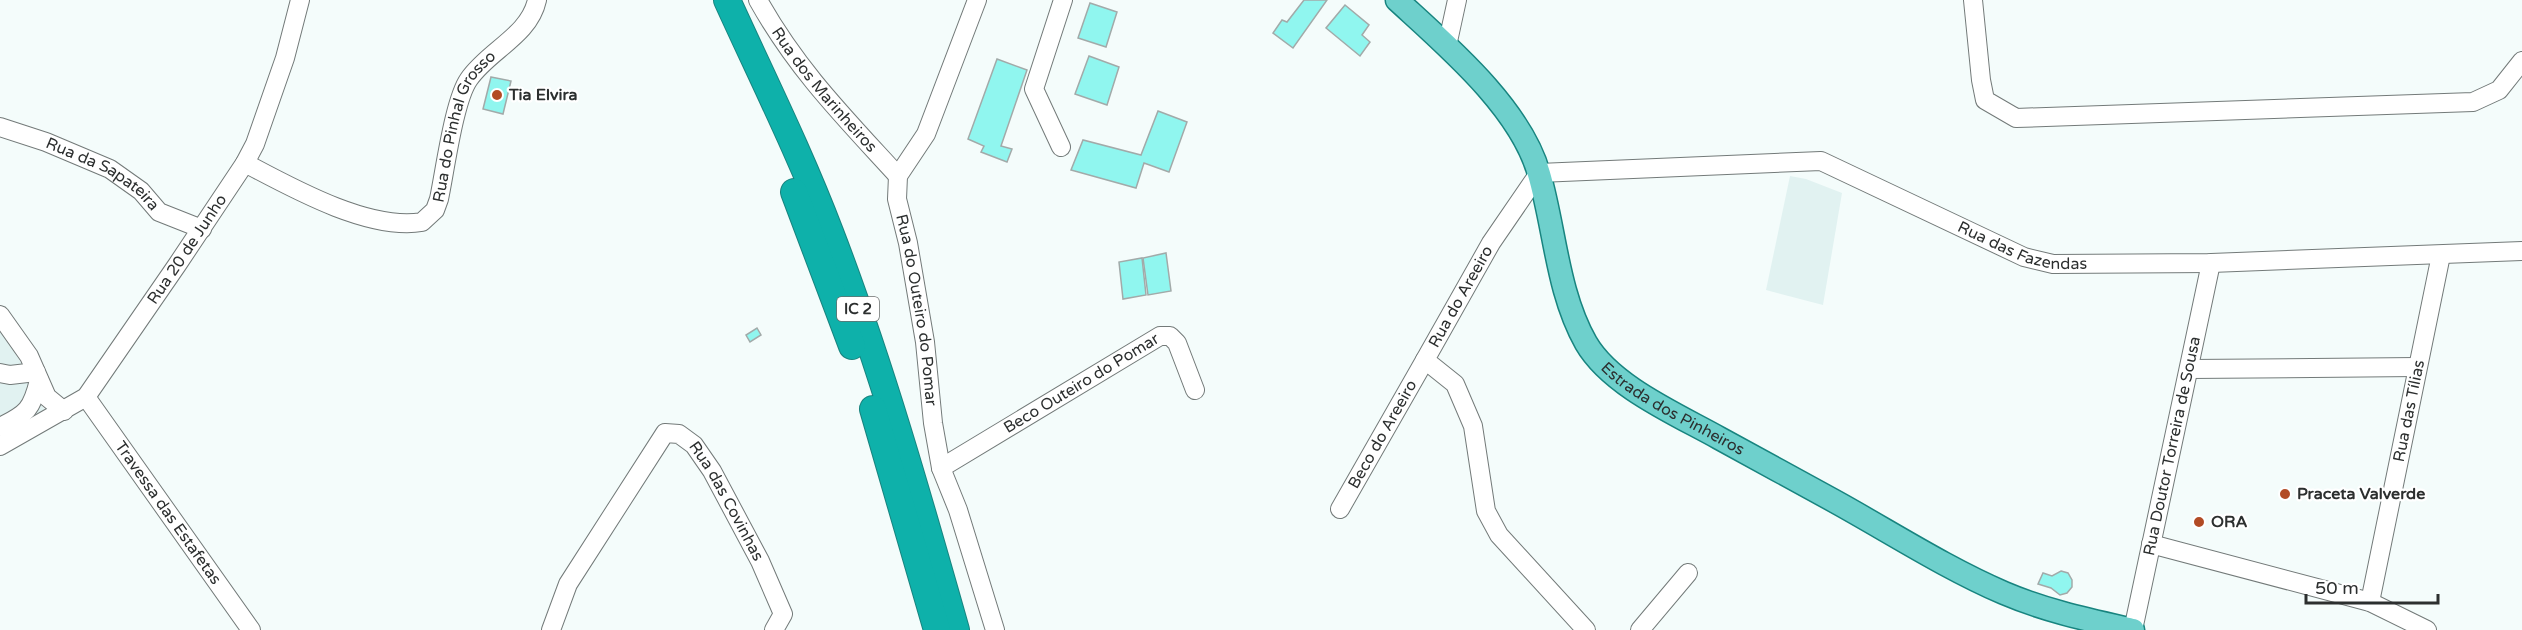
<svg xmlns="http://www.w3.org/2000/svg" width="2522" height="630" font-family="'Varela Round',sans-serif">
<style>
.built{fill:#e1f2f1}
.building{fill:#90f6ef;stroke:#a2aaa9;stroke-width:1.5}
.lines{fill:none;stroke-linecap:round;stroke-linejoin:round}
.minor-casing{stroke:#737a79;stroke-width:20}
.major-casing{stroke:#18847f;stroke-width:25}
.highway-casing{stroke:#18847f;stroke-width:28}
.minor{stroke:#fff;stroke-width:18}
.major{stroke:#6ed0cc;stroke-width:22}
.highway{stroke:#0eb1aa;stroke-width:26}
.poi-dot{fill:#b24b25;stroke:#fff;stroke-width:2}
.labels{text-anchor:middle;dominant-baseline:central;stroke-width:4.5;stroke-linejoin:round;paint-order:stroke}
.shield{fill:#fff;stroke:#6b6d6d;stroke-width:1.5}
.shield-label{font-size:15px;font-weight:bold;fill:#2c2f2f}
.street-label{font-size:16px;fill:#2c2f2f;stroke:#fff}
.poi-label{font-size:16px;font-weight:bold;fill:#2c2f2f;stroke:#fff;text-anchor:start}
</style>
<rect width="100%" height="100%" fill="#f4fcfb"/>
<!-- built -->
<g class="built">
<path d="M1790 176 1806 179 1842 193 1823 305 1766 290Z"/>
<path d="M0 326 25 370 40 404 49 415 0 438Z"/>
</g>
<!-- building -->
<g class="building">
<path d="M1304 0H1327L1293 48 1273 33 1282 20 1287 22Z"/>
<path d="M1090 3 1117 12 1106 47 1078 38Z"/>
<path d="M1345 5 1369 25 1362 35 1370 42 1360 56 1326 28Z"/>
<path d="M1089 56 1119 67 1107 105 1075 94Z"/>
<path d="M997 59 1027 70 1001 146 1012 149 1007 162 981 152 984 146 968 139Z"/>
<path d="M491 77 511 81 503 114 483 109Z"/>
<path d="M1158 111 1187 122 1169 172 1144 163 1136 188 1071 170 1083 140 1141 155Z"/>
<path d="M1166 253 1171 291 1148 295 1143 258Z"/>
<path d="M1142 258 1146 295 1123 299 1119 262Z"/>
<path d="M757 328 761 335 750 342 746 335Z"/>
<path d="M2061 571 2068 573 2072 580V587L2067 593 2060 595 2051 588 2038 584 2043 573 2052 576Z"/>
</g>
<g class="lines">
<defs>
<g id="minor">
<path id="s1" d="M758 0C797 70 845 118 898 176"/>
<path id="s2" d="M977 0 926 134 898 176 897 199 908 243 925 342 933 423 941 468 958 510 995 630"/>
<path d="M1973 0 1981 80 1985 100 2016 118 2473 102 2499 90 2522 61"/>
<path d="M1447 46 1457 0"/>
<path id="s3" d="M0 127 46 142 110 169 141 191 159 212 202 229"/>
<path d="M1061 147 1034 89 1063 0"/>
<path id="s4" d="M245 163C292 188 369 231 422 222L435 210 439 199C445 171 454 100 469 79 489 50 529 36 537 0"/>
<path d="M0 315 29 356 47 397 64 411"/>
<path d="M2190 369 2417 367"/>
<path d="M0 373 10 375 36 372"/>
<path id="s5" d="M86 397 251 630"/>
<path d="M0 427C27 414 32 409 39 380"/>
<path id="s6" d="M0 446 86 397 177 265 245 163 255 144 285 58 300 0"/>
<path id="s7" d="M941 468 1160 336H1170L1177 343 1195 390"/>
<path id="s8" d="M1340 509 1425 360"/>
<path d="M2151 544 2370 602 2427 630"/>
<path id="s9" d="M2370 602 2441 255"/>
<path id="s10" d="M551 630 568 584 665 433 679 434 694 445 712 471 760 561 783 614 774 630"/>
<path id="s11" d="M1586 630 1499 535 1486 511 1473 426 1455 384 1425 360 1491 243 1539 173 1821 161 2024 257 2053 264 2211 263 2522 251"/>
<path d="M1640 630 1688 573"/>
<path id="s12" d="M2133 630 2211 263"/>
</g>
<g id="major">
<path id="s13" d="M1397 0C1446 45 1521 108 1539 174 1555 229 1557 292 1586 343 1611 386 1676 414 1719 438 1758 459 1797 481 1836 502 1892 533 1946 568 2004 593 2046 611 2089 620 2133 630"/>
</g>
<g id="highway">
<path d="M727 0C762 77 800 153 830 232 880 362 918 496 956 630"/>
<path d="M794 192 852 346"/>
<path d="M873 409 937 630"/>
</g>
</defs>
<!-- minor casing -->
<use href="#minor" class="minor-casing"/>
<!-- major casing -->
<use href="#major" class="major-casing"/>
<!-- highway casing -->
<use href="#highway" class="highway-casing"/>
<!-- minor -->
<use href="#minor" class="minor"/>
<!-- major -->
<use href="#major" class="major"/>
<!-- highway -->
<use href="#highway" class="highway"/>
</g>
<!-- markers -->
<g class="poi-dot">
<circle cx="497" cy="95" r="6"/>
<circle cx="2285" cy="494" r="6"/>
<circle cx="2199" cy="522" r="6"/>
</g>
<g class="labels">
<!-- shield labels -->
<rect class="shield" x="837" y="297" width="42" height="24" rx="4.5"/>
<g class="shield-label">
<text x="858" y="309">IC 2</text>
</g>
<!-- street labels -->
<g class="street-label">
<text stroke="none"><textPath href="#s1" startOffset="112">Rua dos Marinheiros</textPath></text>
<text stroke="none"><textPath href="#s4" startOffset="297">Rua do Pinhal Grosso</textPath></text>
<text stroke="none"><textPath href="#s3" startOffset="114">Rua da Sapateira</textPath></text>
<text stroke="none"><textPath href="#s11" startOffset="1048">Rua das Fazendas</textPath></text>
<text stroke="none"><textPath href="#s6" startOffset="278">Rua 20 de Junho</textPath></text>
<text stroke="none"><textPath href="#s11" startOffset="399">Rua do Areeiro</textPath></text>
<text stroke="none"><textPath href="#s2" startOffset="330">Rua do Outeiro do Pomar</textPath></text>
<text stroke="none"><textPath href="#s7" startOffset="164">Beco Outeiro do Pomar</textPath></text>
<text stroke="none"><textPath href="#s13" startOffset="514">Estrada dos Pinheiros</textPath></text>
<text stroke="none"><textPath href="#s9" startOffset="195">Rua das Tílias</textPath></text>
<text stroke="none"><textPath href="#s8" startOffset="86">Beco do Areeiro</textPath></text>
<text stroke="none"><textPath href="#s12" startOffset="188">Rua Doutor Torreira de Sousa</textPath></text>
<text stroke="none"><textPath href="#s10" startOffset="326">Rua das Covinhas</textPath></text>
<text stroke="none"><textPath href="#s5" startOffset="142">Travessa das Estafetas</textPath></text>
</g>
<!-- poi labels -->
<g class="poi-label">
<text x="509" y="95">Tia Elvira</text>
<text x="2297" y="494">Praceta Valverde</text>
<text x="2211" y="522">ORA</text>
</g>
</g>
<!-- scale -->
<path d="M2306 594v9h132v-9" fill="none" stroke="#2c2f2f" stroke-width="3"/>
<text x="2315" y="594" font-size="18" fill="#2c2f2f" stroke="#ffffff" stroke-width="4.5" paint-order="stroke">50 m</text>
</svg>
